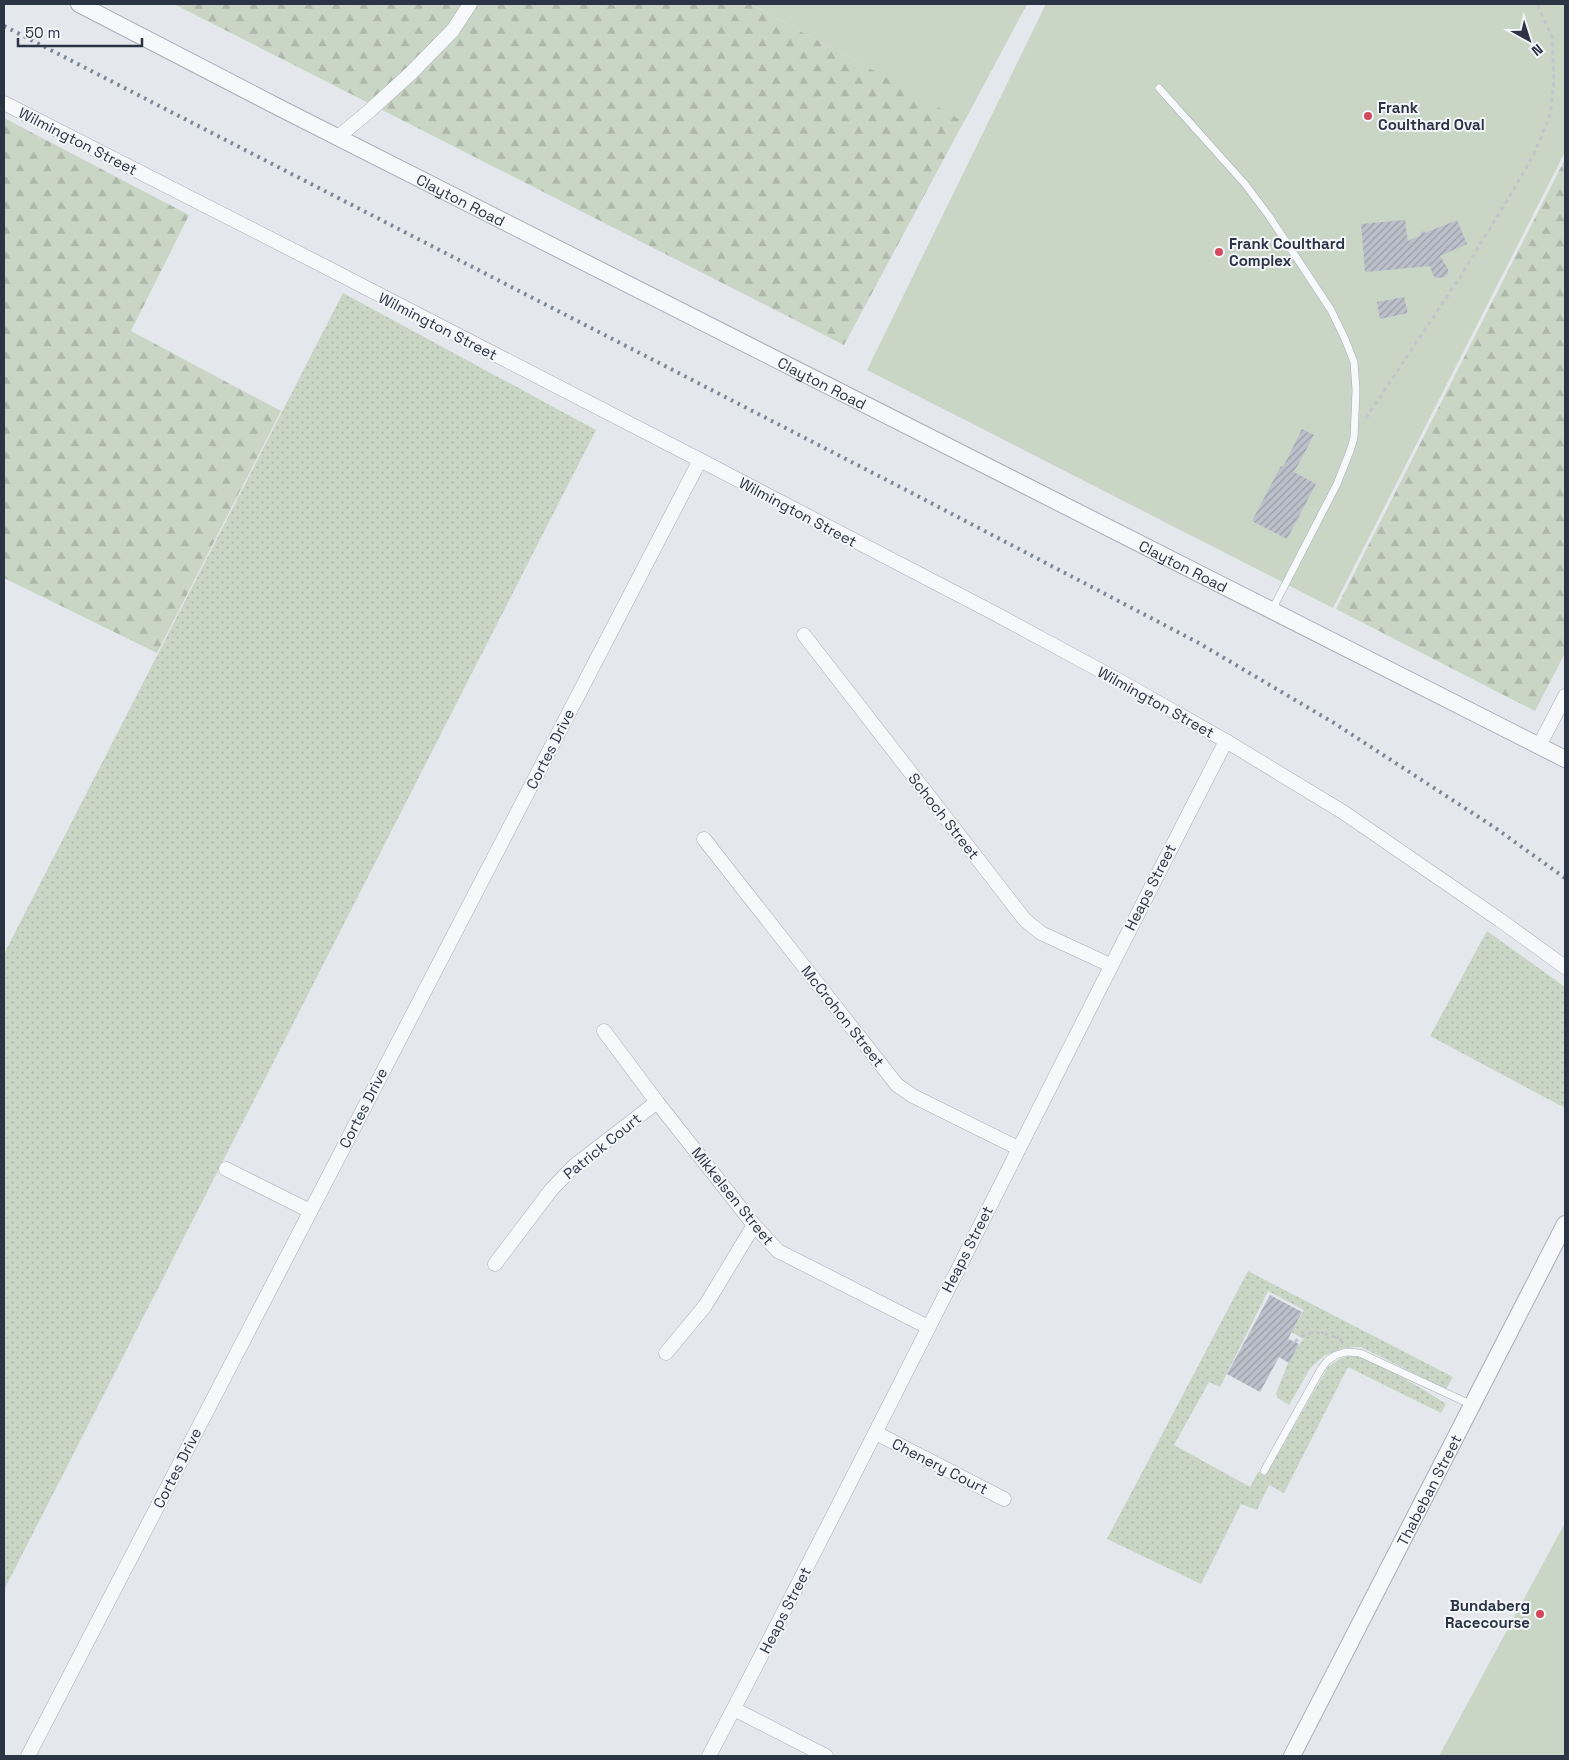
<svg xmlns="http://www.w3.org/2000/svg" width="1569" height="1760" font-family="'Space Grotesk',sans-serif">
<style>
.grass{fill:url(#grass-dots)}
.forest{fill:url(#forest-firs)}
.green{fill:#c9d6c5}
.building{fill:url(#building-hatch)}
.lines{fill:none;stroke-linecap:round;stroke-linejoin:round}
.service-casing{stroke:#a9aeb7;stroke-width:8}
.minor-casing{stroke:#a9aeb7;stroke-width:15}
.tertiary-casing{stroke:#a9aeb7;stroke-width:18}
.path{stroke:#c2c5cb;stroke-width:3;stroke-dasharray:4 4;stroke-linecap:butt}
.service{stroke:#f7f8fa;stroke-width:7}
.minor{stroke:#f7f8fa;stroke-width:14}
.tertiary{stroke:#f7f8fa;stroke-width:16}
.rail{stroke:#7d8696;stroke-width:4;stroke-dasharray:2.5 5;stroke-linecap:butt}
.poi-dot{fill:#d1495b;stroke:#f4f6f9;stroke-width:2}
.labels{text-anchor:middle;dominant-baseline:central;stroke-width:4;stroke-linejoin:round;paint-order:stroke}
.poi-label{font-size:15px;font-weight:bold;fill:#2b3445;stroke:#f4f6f9;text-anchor:start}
.street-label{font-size:15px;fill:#2b3445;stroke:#f4f6f9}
</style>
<defs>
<pattern id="grass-dots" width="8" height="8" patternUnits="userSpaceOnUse" patternTransform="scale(1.25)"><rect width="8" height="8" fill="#c9d6c5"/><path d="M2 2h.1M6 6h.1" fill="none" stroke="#adb8ab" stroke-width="1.8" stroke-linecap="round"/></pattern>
<pattern id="forest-firs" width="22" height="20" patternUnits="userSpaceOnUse" patternTransform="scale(1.25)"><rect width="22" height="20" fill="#c9d6c5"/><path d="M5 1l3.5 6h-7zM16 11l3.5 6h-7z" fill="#adb8ab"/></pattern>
<pattern id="building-hatch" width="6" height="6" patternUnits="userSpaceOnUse" patternTransform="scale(1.25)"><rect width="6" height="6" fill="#bbc0ca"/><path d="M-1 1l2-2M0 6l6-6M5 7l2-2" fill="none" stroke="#989da6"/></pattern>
</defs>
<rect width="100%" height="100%" fill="#e4e7ec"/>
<!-- grass -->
<g class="grass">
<path d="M343 293 596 430 4 1590V954Z"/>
<path d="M1487 931 1565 987V1108L1430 1036Z"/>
<path d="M1248 1271 1453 1377 1446 1389 1361 1347 1343 1348 1324 1356 1311 1367 1289 1405 1278 1398 1276 1394C1283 1376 1290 1353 1304 1339L1291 1332 1304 1310 1268 1291 1220 1387 1209 1382 1174 1445 1250 1487 1258 1472 1266 1475 1328 1367C1335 1361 1343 1356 1352 1356 1374 1358 1426 1391 1446 1404L1441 1413 1348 1367 1284 1493 1269 1485 1257 1510 1241 1504 1201 1584 1107 1539Z"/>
</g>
<!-- forest -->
<g class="forest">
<path d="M174 4H750L871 69 1027 4 844 345Z"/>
<path d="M4 118 189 215 131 331 281 411 157 653 4 578Z"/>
<path d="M1565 159V653L1535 711 1336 609Z"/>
</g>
<!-- green -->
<g class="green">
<path d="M750 4H1027L964 122 871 69Z"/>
<path d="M1046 4H1565V152L1333 608 867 370Z"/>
<path d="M1565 1523V1756H1439Z"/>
</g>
<!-- building -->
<g class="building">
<path d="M1405 220 1408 241 1421 235 1420 233 1424 231 1425 233 1457 220 1467 244 1440 256 1448 269V274L1445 277 1436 278 1433 275 1430 266 1365 272 1361 224Z"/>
<path d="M1404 297 1408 313 1380 319 1377 302Z"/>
<path d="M1302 429 1314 435 1294 472 1316 484 1287 539 1252 521 1281 466 1283 467Z"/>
<path d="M1270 1295 1302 1312 1288 1339 1299 1344 1289 1363 1279 1357 1260 1392 1227 1374Z"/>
</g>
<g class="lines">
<defs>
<g id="service">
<path d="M1159 88 1245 184 1269 216 1331 310 1345 339 1354 362 1356 390 1355 415 1354 438 1350 451 1337 484 1272 610"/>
<path d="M1264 1471 1321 1369 1327 1361 1336 1355 1346 1352 1360 1353 1472 1405"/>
</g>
<g id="minor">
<path d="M4 103 316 262 700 460 992 612 1118 680 1226 741 1343 812 1500 920 1565 967"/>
<path d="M338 137 367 113 411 73 453 30 470 4"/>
<path d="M804 635 1025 920 1041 933 1110 965"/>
<path d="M1539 746 1565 696"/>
<path d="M704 839 897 1085 913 1096 1018 1148"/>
<path d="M604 1031 657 1102 754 1225 778 1251 928 1327"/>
<path d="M226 1169 310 1211"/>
<path d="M495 1264 551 1190 574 1166 657 1102"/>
<path d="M666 1353 705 1306 754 1225"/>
<path d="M876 1433 1004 1499"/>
<path d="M734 1709 826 1756"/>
<path d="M28 1756 700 460"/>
<path d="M709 1756C885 1420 1052 1079 1226 741"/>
</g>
<g id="tertiary">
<path id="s1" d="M79 4 278 107 1565 759"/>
<path id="s2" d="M1292 1756 1565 1224"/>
</g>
</defs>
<!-- service casing -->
<use href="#service" class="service-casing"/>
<!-- minor casing -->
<use href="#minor" class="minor-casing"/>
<!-- tertiary casing -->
<use href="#tertiary" class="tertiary-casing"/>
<!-- path -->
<g class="path">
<path d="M1366 418 1462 274 1509 197 1534 154 1550 115 1554 81 1552 37 1537 4"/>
<path d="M1295 1342C1307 1328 1328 1332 1342 1341"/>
</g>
<!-- service -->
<use href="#service" class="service"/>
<!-- minor -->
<use href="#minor" class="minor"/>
<!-- tertiary -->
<use href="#tertiary" class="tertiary"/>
<!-- rail -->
<path class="rail" d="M4 26 908 491 1197 642 1334 723 1494 827 1565 878"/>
</g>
<!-- markers -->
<g class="poi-dot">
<circle cx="1368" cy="116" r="5"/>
<circle cx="1219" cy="252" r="5"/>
<circle cx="1540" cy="1614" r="5"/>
</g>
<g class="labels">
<!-- poi labels -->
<g class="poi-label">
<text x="1378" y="107">Frank<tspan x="1378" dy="17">Coulthard Oval</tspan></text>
<text x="1229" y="243">Frank Coulthard<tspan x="1229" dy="17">Complex</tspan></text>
<text x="1530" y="1605" text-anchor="end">Bundaberg<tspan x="1530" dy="17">Racecourse</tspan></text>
</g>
<!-- street labels -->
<g class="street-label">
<text transform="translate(78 141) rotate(27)">Wilmington Street</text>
<text stroke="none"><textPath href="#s1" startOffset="429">Clayton Road</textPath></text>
<text transform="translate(438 326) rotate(27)">Wilmington Street</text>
<text stroke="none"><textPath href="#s1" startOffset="834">Clayton Road</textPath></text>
<text transform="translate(798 512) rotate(28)">Wilmington Street</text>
<text stroke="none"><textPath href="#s1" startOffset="1239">Clayton Road</textPath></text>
<text transform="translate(1156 702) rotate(29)">Wilmington Street</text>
<text transform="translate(550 749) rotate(-63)">Cortes Drive</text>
<text transform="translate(944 816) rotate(52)">Schoch Street</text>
<text transform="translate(1150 887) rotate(-63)">Heaps Street</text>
<text transform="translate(843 1016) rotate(52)">McCrohon Street</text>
<text transform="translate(363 1108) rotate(-63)">Cortes Drive</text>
<text transform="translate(602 1146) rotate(-39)">Patrick Court</text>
<text transform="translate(733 1196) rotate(51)">Mikkelsen Street</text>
<text transform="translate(967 1249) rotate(-63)">Heaps Street</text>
<text transform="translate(940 1466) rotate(27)">Chenery Court</text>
<text transform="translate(177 1468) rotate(-63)">Cortes Drive</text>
<text stroke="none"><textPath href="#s2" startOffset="299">Thabeban Street</textPath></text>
<text transform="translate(785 1610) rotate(-63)">Heaps Street</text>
</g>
</g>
<!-- border -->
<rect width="1569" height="1760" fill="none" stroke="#2b3445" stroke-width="10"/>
<!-- north arrow -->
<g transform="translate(1529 40) rotate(141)" stroke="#f4f6f9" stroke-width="4" paint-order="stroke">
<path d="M0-4L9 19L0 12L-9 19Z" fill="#2b3445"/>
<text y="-8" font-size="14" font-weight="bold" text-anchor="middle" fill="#2b3445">N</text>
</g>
<!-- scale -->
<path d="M18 38v8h124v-8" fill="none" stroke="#2b3445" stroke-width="2.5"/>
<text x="25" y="38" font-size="15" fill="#2b3445" stroke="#f4f6f9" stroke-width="4" paint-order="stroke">50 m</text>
</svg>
